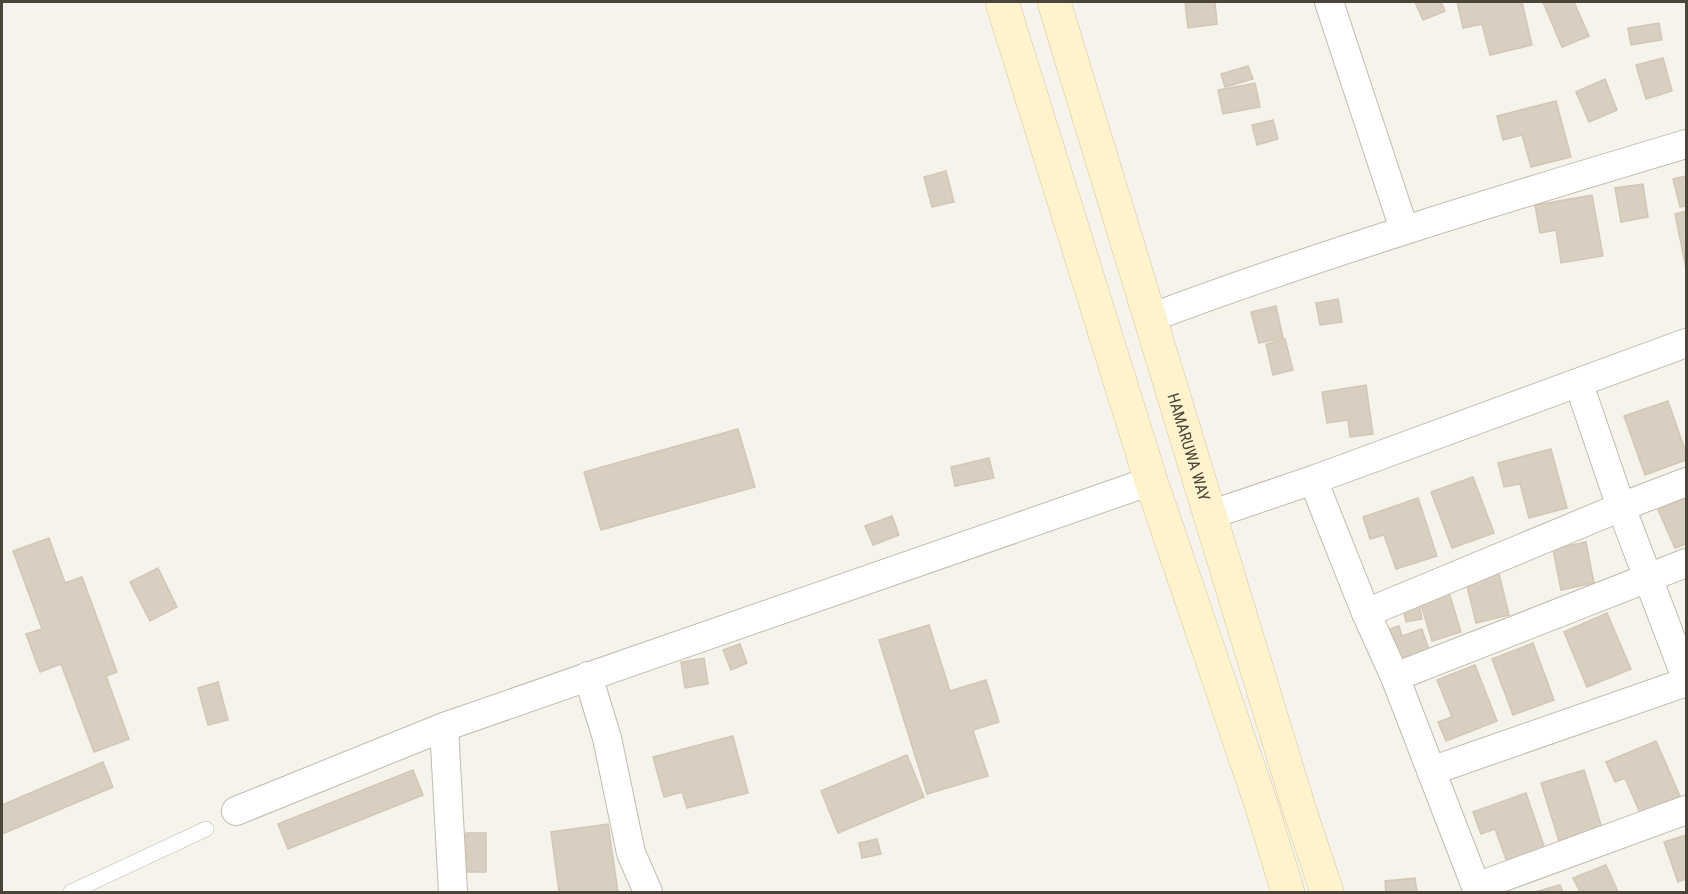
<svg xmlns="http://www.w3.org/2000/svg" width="1688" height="894" font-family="'Roboto Condensed',sans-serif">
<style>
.building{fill:#d8cfc1;stroke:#d3c7b4;stroke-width:1.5}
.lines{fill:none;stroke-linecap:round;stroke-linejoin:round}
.lane-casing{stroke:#c2bbae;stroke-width:16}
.street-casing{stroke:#c2bbae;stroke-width:30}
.secondary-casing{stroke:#d6c79b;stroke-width:34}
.lane{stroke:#fff;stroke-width:15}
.street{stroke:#fff;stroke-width:28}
.secondary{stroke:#fff3cd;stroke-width:33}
.labels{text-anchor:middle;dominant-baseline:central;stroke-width:4.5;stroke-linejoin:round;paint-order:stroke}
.street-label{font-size:16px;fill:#4b4439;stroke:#fff}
</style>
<rect width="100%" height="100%" fill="#f6f3ec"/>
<!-- building -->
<g class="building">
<path d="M1185 2H1215L1217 24 1188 28Z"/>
<path d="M1415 2H1441L1445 11 1423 20Z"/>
<path d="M1457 2H1522L1532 45 1490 55 1482 24 1463 28Z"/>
<path d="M1543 2H1574L1589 36 1562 47Z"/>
<path d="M1659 23 1662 40 1631 45 1628 28Z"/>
<path d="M1663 58 1672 91 1646 99 1636 65Z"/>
<path d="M1248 66 1253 79 1225 87 1221 74Z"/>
<path d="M1605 79 1617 110 1589 122 1576 92Z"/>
<path d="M1255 83 1260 107 1223 114 1218 90Z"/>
<path d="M1556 101 1571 157 1531 167 1522 135 1503 140 1497 116Z"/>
<path d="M1273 120 1278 139 1257 145 1252 125Z"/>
<path d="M946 171 954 202 932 207 924 177Z"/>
<path d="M1686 176V206L1680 207 1673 179Z"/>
<path d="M1643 184 1648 217 1621 222 1615 188Z"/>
<path d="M1592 195 1603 256 1561 263 1556 230 1540 233 1535 205Z"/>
<path d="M1686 211V268L1675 214Z"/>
<path d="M1338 299 1342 322 1320 325 1316 303Z"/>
<path d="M1276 306 1283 338 1259 343 1251 312Z"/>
<path d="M1285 339 1293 370 1273 375 1266 344Z"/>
<path d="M1366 385 1373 434 1350 437 1348 420 1327 423 1322 392Z"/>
<path d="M1668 401 1686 453V460L1645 475 1624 416Z"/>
<path d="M738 429 755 487 601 530 584 472Z"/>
<path d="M1551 449 1567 508 1529 518 1520 484 1504 487 1498 463Z"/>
<path d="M989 458 994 478 955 486 951 467Z"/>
<path d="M1473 477 1494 533 1452 548 1431 492Z"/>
<path d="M1418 498 1437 556 1396 569 1384 535 1370 539 1363 517Z"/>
<path d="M1686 498V544L1675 548 1658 510Z"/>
<path d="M892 516 899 535 873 545 865 526Z"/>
<path d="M49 538 65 583 82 577 117 672 106 676 129 739 94 752 61 664 40 672 26 634 42 629 13 551Z"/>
<path d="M1586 542 1594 583 1561 590 1553 549Z"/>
<path d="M158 568 177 607 150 621 130 582Z"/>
<path d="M1499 574 1509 615 1476 623 1466 582Z"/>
<path d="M1448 589 1461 632 1432 641 1419 598Z"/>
<path d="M1418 599 1422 619 1406 622 1402 603Z"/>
<path d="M1607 613 1631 669 1587 687 1564 632Z"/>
<path d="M929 625 950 691 986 680 999 722 973 730 988 776 927 794 879 640Z"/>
<path d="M1399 626 1402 636 1422 629 1430 653 1386 668 1375 634Z"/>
<path d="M1533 643 1554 700 1513 715 1492 659Z"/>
<path d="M740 644 747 663 731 670 723 650Z"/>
<path d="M704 658 708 684 685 688 681 662Z"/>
<path d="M1475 665 1497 721 1446 741 1438 722 1452 717 1437 680Z"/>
<path d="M218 682 228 720 208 725 198 688Z"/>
<path d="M733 736 748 793 687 808 682 792 664 797 653 757Z"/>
<path d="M1656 741 1680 796 1640 813 1625 778 1615 782 1606 762Z"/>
<path d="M907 755 924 797 838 833 821 791Z"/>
<path d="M103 762 113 787 2 834V805Z"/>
<path d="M413 770 423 795 288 849 278 824Z"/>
<path d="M1584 770 1602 828 1559 841 1541 783Z"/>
<path d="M1526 793 1545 849 1507 862 1495 829 1481 834 1473 812Z"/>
<path d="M608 824 618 892H559L551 832Z"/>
<rect x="466" y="833" width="20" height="39"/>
<path d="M1686 835V879L1678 882 1664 842Z"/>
<path d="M877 839 881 854 862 858 859 843Z"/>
<path d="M1606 865 1618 892H1580L1573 878Z"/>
<path d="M1415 878 1417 892H1386L1385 881Z"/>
<path d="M1560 885 1563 892H1535Z"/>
</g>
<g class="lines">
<defs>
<path id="lane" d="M71 892 206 829"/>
<g id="street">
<path d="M1329 2 1404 229"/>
<path d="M1150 318C1326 252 1506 198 1686 144"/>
<path d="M1579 384 1621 507 1686 678"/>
<path d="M1313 480 1366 613 1395 677 1478 892"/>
<path d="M1210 515 1313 480 1686 343"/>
<path d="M1366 613 1621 507 1686 482"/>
<path d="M588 676 607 738 631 853 648 892"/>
<path d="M1395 677 1686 563"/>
<path d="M444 727 453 892"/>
<path d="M1431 771 1686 682"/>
<path d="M236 811 444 727 1151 481"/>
<path d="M1476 887 1686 810"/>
</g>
<g id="secondary">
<path d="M1002 2 1151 481 1260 801 1288 892"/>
<path id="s1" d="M1054 2 1299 808 1327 892"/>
</g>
</defs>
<!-- lane casing -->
<use href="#lane" class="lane-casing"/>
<!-- street casing -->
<use href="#street" class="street-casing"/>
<!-- secondary casing -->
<use href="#secondary" class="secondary-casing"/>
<!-- lane -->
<use href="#lane" class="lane"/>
<!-- street -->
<use href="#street" class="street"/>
<!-- secondary -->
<use href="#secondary" class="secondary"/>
</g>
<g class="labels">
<!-- street labels -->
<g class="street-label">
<text stroke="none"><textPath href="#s1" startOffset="465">HAMARUWA WAY</textPath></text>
</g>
</g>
<!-- border -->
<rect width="1688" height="894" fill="none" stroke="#4b4439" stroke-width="6"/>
</svg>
